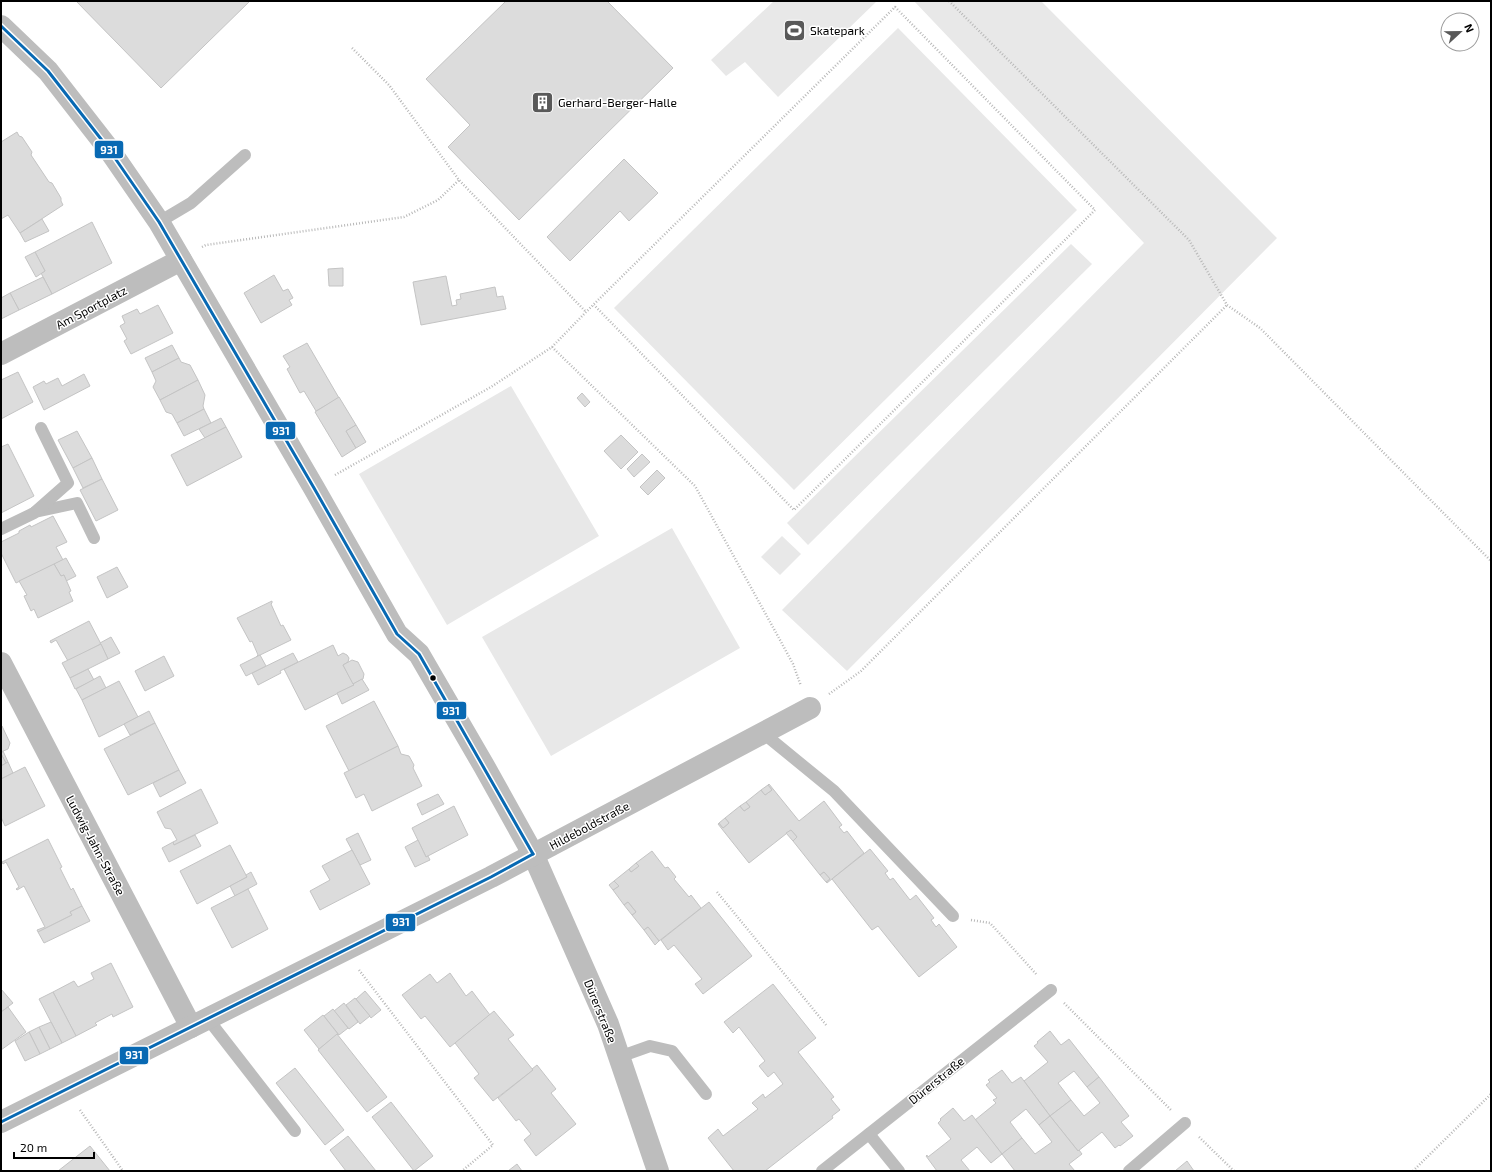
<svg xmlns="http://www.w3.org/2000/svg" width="1492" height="1172" font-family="'Exo 2',sans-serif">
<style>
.green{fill:#e8e8e8}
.building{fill:#dcdcdc;stroke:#c4c4c4}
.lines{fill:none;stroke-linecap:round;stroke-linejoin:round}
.path{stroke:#b8b8b8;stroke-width:2.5;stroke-dasharray:1 2;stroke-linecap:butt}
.service{stroke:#bdbdbd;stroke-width:12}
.minor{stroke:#bdbdbd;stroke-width:22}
.bus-1-casing{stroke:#fff;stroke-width:6}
.bus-1{stroke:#0869b3;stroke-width:3}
.bus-dot{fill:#000;stroke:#fff;stroke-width:1.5}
.labels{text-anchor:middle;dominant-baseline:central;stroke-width:3;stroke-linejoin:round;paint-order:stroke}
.poi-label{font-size:12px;fill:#000;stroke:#fff;text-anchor:start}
.street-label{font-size:12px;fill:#000;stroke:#fff}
.line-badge{stroke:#fff;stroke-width:1.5}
.badge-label{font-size:11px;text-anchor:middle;font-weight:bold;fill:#fff}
</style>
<rect width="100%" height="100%" fill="#fff"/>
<!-- green -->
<g class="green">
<path d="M774 1H877L778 97 745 62 726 76 711 60Z"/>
<path d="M914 1H1041L1277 238 847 671 782 610 1144 243Z"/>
<path d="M898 28 1077 210 794 490 614 308Z"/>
<path d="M1071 244 1092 264 808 545 787 523Z"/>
<path d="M511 386 599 536 447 625 359 474Z"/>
<path d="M672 528 740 648 551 756 482 637Z"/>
<path d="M782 536 801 554 780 575 761 557Z"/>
</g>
<!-- building -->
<g class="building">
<path d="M76 1H250L161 88Z"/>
<path d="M506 1H607L673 68 519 220 448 147 470 125 426 79Z"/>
<path d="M17 132 19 136 22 137 32 152 31 155 49 182 52 183 61 198V201L63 205 20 233 8 215 1 219V142Z"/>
<path d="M624 159 658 193 629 221 620 211 570 261 547 237Z"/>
<path d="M42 219 49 231 25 242 20 233Z"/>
<path d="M92 222 112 263 52 294 41 273 45 271 35 252Z"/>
<path d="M35 252 45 271 36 277 25 257Z"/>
<path d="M343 268V286H329L328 269Z"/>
<path d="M274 275 283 291 288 289 293 298 289 300 292 305 261 323 244 293Z"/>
<path d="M446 276 452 306 457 305 456 300 461 299 460 294 495 287 497 297 503 296 506 309 421 325 413 282Z"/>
<path d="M43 277 52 294 19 310 10 293Z"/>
<path d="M10 293 19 310 1 319V298Z"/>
<path d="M158 305 173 333 131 354 124 341 127 339 120 326 125 323 122 316 137 309 140 314Z"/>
<path d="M307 343 339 398 316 411 304 391 300 393 287 369 290 367 283 356Z"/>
<path d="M172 345 179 358 152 372 145 358Z"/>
<path d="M179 358 181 362 190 365 198 380 160 400 153 387 156 381 152 372Z"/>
<path d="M18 372 33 402 1 419V380Z"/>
<path d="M84 374 90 386 44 410 33 387 44 381 46 384 58 378 62 386Z"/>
<path d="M198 380 205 395 203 406 204 409 177 423 172 414 166 412 160 400Z"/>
<path d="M582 393 590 402 585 407 577 398Z"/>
<path d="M339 397 356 425 346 431 356 448 342 457 315 412Z"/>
<path d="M204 409 211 423 184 436 177 423Z"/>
<path d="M221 418 226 427 205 438 199 429Z"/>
<path d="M356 425 366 442 356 448 346 431Z"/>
<path d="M226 427 242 457 187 486 171 455Z"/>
<path d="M77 431 92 458 73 468 58 440Z"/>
<path d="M621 435 638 452 621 469 604 451Z"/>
<path d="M8 444 34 496 1 513V447Z"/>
<path d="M642 454 650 462 634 477 627 469Z"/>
<path d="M92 458 102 479 83 488 73 468Z"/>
<path d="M657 470 665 478 648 495 640 487Z"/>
<path d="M102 479 118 510 96 521 80 490Z"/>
<path d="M53 516 67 542 56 547 63 560 16 583 1 553V542L19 533V531L30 525 31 527Z"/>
<path d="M66 558 76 576 66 581 64 575 61 576 54 564Z"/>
<path d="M54 564 61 576 64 575 71 591 69 592 73 601 38 618 34 609 31 611 24 596 27 595 19 581Z"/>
<path d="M117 567 128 587 107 598 97 577Z"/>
<path d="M272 601V603L271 604 281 626 283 625 291 640 256 657 258 655 252 641 250 642 237 618Z"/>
<path d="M89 621 101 644 68 661 56 640 51 643 50 641Z"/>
<path d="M111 637 120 653 108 659 100 643Z"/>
<path d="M101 644 108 659 70 678 62 663Z"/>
<path d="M333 645 338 656 343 653 347 655 349 658 348 662 343 665 354 685 305 710 284 669Z"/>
<path d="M293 653 298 662 280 671 281 673 258 685 252 673Z"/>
<path d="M260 655 266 666 246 676 240 665Z"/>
<path d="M164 656 174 676 145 691 135 671Z"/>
<path d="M352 660 358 662 364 674 363 679 353 684 343 665Z"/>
<path d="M88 669 94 680 75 689 70 678Z"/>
<path d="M100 676 106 688 82 700 76 689Z"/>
<path d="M362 679 369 690 342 704 337 693 354 685 353 684Z"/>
<path d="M119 681 138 717 99 737 82 700Z"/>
<path d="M374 701 398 746 349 771 326 726Z"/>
<path d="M149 711 155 723 130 735 124 724Z"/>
<path d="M155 723 179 770 128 795 104 749Z"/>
<path d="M2 726 10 743 8 749 1 752V727Z"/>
<path d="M398 746 401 754 409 756 414 765 413 768 422 786 372 811 364 794 356 798 344 773Z"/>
<path d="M3 751 8 762 6 763 1 754Z"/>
<path d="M1 754 6 763 1 766Z"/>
<path d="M8 762 13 773 1 779V766Z"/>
<path d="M25 767 45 806 5 826 1 817V779Z"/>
<path d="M179 770 186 783 160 797 153 783Z"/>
<path d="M769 784 799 821 824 801 842 825 839 827 844 833 847 831 864 853 827 883 826 882 830 879 824 872 820 875 793 841 797 837 791 830 749 863 718 824 719 823 723 828 729 823 725 818 740 806 744 811 750 807 746 802 761 790 765 795 772 790 768 785Z"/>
<path d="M768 785 772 790 765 795 761 790Z"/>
<path d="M201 789 218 823 174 845 173 842 177 840 171 829 165 828 157 812Z"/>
<path d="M438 794 444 804 422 815 417 804Z"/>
<path d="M746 802 750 807 744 811 740 806Z"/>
<path d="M454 806 468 835 426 857 412 828Z"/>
<path d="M725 818 729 823 723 828 719 823Z"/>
<path d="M791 830 797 837 793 841 786 833Z"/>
<path d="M358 833 371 860 360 865 346 839Z"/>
<path d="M195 835 201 846 169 862 162 848 173 842 174 845Z"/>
<path d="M48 839 62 867 60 868 71 890 73 888 82 906 70 912 72 915 38 932 37 930 45 927 24 886 17 890 16 889 19 887 6 862 3 864 2 862Z"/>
<path d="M418 840 426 857 428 856 430 860 415 867 405 847Z"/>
<path d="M230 845 247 877 197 904 180 871Z"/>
<path d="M870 849 888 871 885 873 890 880 893 878 910 900 916 895 934 918 931 920 936 927 939 924 957 947 919 977 878 926 872 930 832 879Z"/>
<path d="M352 850 370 884 320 910 310 891 330 880 322 866Z"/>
<path d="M652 851 665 868 668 867 676 877 674 879 689 897 691 895 701 908 659 941 648 927 644 930 632 915 636 912 628 902 624 905 613 890 619 886 614 881 629 869 631 872 639 866 636 863Z"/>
<path d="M636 863 639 866 631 872 629 869Z"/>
<path d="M251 872 257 884 235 896 230 886 247 877 246 875Z"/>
<path d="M824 872 830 879 826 882 820 875Z"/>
<path d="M614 881 619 886 613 890 609 885Z"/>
<path d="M248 889 268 929 232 948 211 908Z"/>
<path d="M628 902 636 912 632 915 624 905Z"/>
<path d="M709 902 752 956 703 994 695 984 702 979 674 945 668 950 661 940Z"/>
<path d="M82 906 90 921 44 943 38 932 72 915 70 912Z"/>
<path d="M648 927 659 941 655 945 644 930Z"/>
<path d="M111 963 133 1007 113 1017 112 1014 95 1023 97 1025 76 1036 53 992 74 981 78 987 94 979 91 973Z"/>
<path d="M450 973 466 996 472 991 490 1015 450 1047 425 1016 421 1019 402 995 430 974 437 983Z"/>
<path d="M773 984 816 1038 798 1052 834 1097 831 1099 840 1110 832 1116 833 1118 765 1171H734L708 1138 718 1129 723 1136 758 1109 752 1103 763 1094 765 1098 783 1084 774 1072 768 1077 759 1066 765 1061 739 1027 733 1033 724 1022Z"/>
<path d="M1 989 13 1003 1 1012Z"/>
<path d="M365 991 381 1010 371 1018 356 999Z"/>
<path d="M53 992 76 1036 62 1043 39 999Z"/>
<path d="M355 998 370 1016 360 1024 346 1005Z"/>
<path d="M344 1003 358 1022 349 1029 334 1011Z"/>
<path d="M8 1007 26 1032 1 1050V1012Z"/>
<path d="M333 1009 348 1028 339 1035 324 1016Z"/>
<path d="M494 1011 514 1035 508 1039 533 1070 493 1101 474 1078 479 1074 455 1043Z"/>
<path d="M323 1015 338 1034 319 1049 304 1030Z"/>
<path d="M51 1022 62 1043 50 1049 39 1027Z"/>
<path d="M39 1027 50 1049 40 1054 29 1032Z"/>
<path d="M1050 1031 1061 1045 1069 1039 1099 1077 1087 1087 1074 1071 1058 1083 1071 1100 1050 1116 1024 1081 1048 1062 1034 1046 1038 1043 1037 1042Z"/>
<path d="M29 1032 40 1054 25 1061 15 1041Z"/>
<path d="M337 1034 387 1097 367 1112 318 1050Z"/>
<path d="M537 1065 556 1089 551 1093 576 1124 536 1156 524 1140 531 1134 519 1119 516 1121 498 1098 533 1070 532 1069Z"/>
<path d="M295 1068 344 1130 325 1145 276 1083Z"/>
<path d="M1002 1070 1012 1083 1021 1077 1050 1116 1039 1125 1026 1109 1010 1122 1022 1138 1002 1154 975 1120 996 1103 993 1100 997 1098 986 1085 990 1082 988 1080Z"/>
<path d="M1099 1077 1129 1116 1121 1122 1133 1136 1120 1146 1119 1145 1115 1148 1102 1132 1078 1151 1050 1116 1071 1100 1084 1116 1100 1103 1087 1087Z"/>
<path d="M391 1102 433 1156 414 1171 372 1117Z"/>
<path d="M953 1108 964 1121 972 1115 1002 1154 991 1163 977 1147 961 1160 970 1171H937L926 1156 927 1155 928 1157 951 1139 938 1123 941 1120 940 1119Z"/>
<path d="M1050 1116 1078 1151 1079 1150 1082 1154 1069 1164 1075 1171H1015L1002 1154 1022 1138 1035 1154 1052 1142 1039 1125Z"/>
<path d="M348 1136 376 1171H346L330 1150Z"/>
<path d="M90 1146 110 1171H58Z"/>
<path d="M1187 1161 1194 1171H1175Z"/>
<path d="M517 1164 522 1171H508Z"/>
</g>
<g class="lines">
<!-- path -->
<g class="path">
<path d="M949 1 1189 240 1227 305 1260 328 1491 561"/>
<path d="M352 48 389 85 459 180 586 312"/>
<path d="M202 247 206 245 404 217 438 200 459 180"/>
<path d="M552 347 695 486 780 640 793 664 801 686"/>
<path d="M335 475 491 387 552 347 586 312 895 7 1095 210 794 510 594 305"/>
<path d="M829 694 861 671 1227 305"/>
<path d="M717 892 827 1026"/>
<path d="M971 920 990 923 1037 975"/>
<path d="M359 970 493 1145 462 1171"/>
<path d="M1064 1003 1171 1110"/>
<path d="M80 1110 123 1171"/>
<path d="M1199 1137 1234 1171"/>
<path d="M1413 1171 1491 1094"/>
</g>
<!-- service -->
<g class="service">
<path d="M159 222 191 203 245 155"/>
<path d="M35 512 77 503 94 538"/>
<path d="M1 529 34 513 68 483 41 428"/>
<path d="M763 733 834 791 953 916"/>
<path d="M208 1019 295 1131"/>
<path d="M619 1057 650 1046 672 1051 706 1094"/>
<path d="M869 1134 899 1171"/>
<path d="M822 1171 1051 990"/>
<path d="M1129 1171 1185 1123"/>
</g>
<!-- minor -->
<g class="minor">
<path d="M1 26 48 71 108 148 159 222 314 488 397 634 419 654 484 766 533 854 608 1024 658 1171"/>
<path d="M1 354 181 260"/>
<path d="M1 663 191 1027"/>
<path d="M1 1122 491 877 810 708"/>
</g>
<defs>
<g id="bus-1">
<path d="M1 26 48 71 108 148 159 222 314 488 397 634 419 654 533 854"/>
<path d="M1 1122 491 877 533 854"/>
</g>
</defs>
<!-- bus-1 casing -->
<use href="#bus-1" class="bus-1-casing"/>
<!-- bus-1 -->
<use href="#bus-1" class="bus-1"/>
</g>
<!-- icons -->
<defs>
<symbol id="stadium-square" viewBox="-11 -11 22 22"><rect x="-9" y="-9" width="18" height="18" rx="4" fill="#595959" stroke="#fff"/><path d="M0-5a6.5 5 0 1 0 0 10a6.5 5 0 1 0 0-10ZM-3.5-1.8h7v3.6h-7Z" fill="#fff"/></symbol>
<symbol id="building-square" viewBox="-11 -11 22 22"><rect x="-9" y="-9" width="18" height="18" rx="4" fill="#595959" stroke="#fff"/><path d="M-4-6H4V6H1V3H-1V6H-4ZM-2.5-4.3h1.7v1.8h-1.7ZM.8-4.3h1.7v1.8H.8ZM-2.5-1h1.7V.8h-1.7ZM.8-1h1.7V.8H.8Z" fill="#fff"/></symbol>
</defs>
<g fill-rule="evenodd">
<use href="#stadium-square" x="782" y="18" width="25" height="25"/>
<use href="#building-square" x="530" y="90" width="25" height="25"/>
</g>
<!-- markers -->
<circle class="bus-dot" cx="433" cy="678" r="3.5"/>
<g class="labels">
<!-- poi labels -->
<g class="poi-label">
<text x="810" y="30">Skatepark</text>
<text x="558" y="102">Gerhard-Berger-Halle</text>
</g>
<!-- street labels -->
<g class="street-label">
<text transform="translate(91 307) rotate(-28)">Am Sportplatz</text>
<text transform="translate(589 825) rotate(-28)">Hildeboldstraße</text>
<text transform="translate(96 845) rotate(62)">Ludwig-Jahn-Straße</text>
<text transform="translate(601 1011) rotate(68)">Dürerstraße</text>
<text transform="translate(936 1080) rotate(-39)">Dürerstraße</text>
</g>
</g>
<g class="line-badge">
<rect x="94" y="140" width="30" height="19" rx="4" fill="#0869b3"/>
<rect x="265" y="421" width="31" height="19" rx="4" fill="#0869b3"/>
<rect x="436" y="701" width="31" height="19" rx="4" fill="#0869b3"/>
<rect x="385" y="913" width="31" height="19" rx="4" fill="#0869b3"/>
<rect x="119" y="1046" width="30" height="19" rx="4" fill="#0869b3"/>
</g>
<g class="badge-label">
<text x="109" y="154">931</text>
<text x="281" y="435">931</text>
<text x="451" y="715">931</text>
<text x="401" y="926">931</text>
<text x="134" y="1059">931</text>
</g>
<!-- border -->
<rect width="1492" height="1172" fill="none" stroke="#000000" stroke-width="4"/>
<!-- north arrow -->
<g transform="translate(1460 32) rotate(68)"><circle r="19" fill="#ffffff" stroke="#999999"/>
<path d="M0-3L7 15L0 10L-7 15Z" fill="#595959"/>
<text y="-6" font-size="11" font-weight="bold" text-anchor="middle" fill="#000000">N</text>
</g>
<!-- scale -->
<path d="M14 1152v6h80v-6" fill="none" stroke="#000000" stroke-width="2"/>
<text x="20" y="1152" font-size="12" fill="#000000" stroke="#ffffff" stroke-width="3" paint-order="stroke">20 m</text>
</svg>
